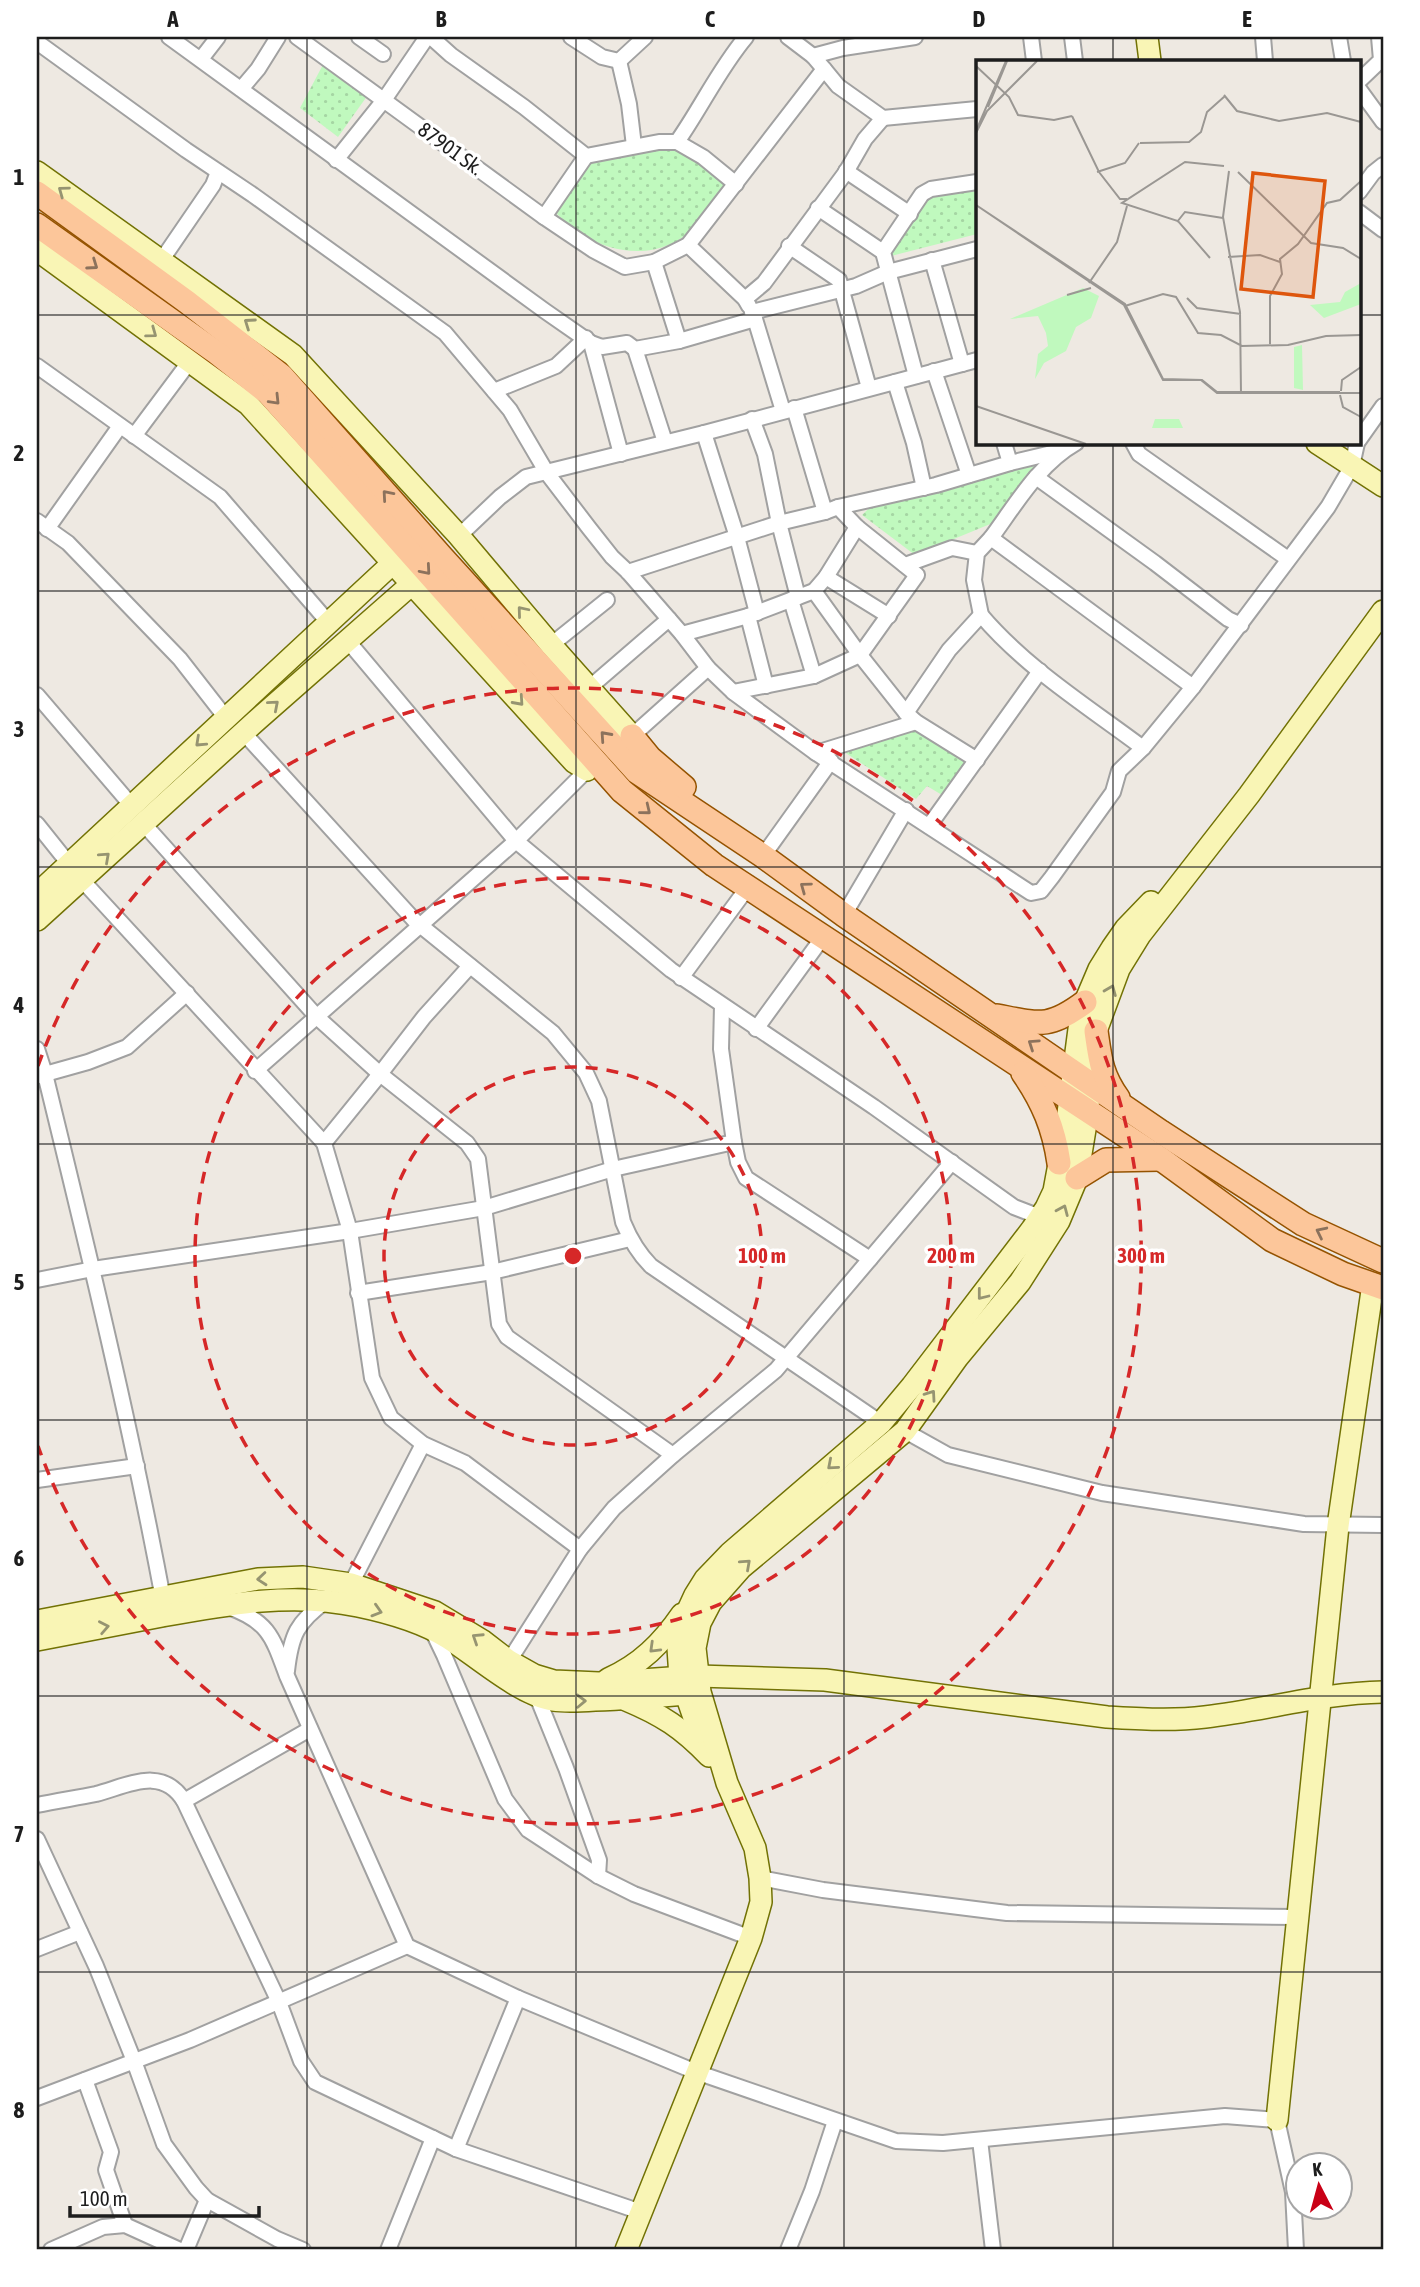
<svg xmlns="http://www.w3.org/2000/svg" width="1420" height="2287" font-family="'Asap Condensed',sans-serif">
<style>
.park{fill:url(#park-dots)}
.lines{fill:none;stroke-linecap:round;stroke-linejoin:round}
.street-casing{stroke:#a1a1a1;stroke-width:18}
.secondary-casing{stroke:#727205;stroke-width:24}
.primary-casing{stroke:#955300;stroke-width:26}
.street{stroke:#fff;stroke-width:14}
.secondary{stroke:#f9f5b5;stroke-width:21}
.primary{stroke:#fcc69a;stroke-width:23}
.oneway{stroke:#969471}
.oneway2{stroke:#8c725c}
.grid{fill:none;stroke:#1d1d1d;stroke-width:2;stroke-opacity:0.55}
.ring{fill:none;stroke:#d62828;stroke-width:3.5;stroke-dasharray:12 9}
.labels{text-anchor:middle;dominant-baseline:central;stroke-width:7;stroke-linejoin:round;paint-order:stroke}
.street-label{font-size:21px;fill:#1d1d1d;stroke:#fff}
.inset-road{fill:none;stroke:#9a9793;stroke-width:2}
.view{fill:#de560d;fill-opacity:0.15;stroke:#de560d;stroke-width:3.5}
.inset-edge{fill:none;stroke:#1d1d1d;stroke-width:3.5}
.centre{fill:#d62828;stroke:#fff;stroke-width:3.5}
.ring-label{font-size:21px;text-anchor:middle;font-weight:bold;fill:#d62828;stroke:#fff;stroke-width:7;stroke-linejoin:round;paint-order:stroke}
.neatline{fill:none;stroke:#1d1d1d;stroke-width:2.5}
.grid-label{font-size:23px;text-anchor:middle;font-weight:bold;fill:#1d1d1d}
</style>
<defs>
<pattern id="park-dots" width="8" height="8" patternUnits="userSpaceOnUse" patternTransform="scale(1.75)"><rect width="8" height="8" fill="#c0f9be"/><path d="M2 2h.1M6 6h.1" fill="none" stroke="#a5d5a3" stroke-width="1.8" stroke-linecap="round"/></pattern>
</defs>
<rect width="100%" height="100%" fill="#eee9e2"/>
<!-- park -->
<g class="park">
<path d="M326 59 370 92 338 137 300 108Z"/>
<path d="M668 146 688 152 726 183C718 197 709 212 698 224 667 258 621 258 583 235 573 230 565 221 557 214 575 146 608 154 668 146Z"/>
<path d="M977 188V234L891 256 888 249 934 192Z"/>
<path d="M1036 457 1037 465 1000 520 915 555 862 515 883 495Z"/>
<path d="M910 729 970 762 947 798 927 786 916 799 838 748Z"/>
</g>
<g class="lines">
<defs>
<g id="street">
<path d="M169 37 545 311 591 343 602 347 627 343 635 349 679 341 755 319 752 312 856 286 888 272 977 249"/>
<path d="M297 37 544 217 586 156"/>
<path d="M359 37 383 54"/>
<path d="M431 37 451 55 524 107 586 156 659 142H677C701 108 719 69 746 37"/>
<path d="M571 37 602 57 619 61 645 37"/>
<path d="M788 37 813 56"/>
<path d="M1031 37 1034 61"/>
<path d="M1072 37 1075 61"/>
<path d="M1263 37 1265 61"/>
<path d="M1339 37 1343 61"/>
<path d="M37 42 186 150 253 195 445 333 510 410 547 473 589 528 612 557 628 572 682 634 708 668 733 692 816 753 1031 893 1041 891 1052 877 1113 792 1119 771 1143 748 1193 687 1328 507 1352 466 1357 443"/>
<path d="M201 59 218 37"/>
<path d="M619 61 629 104 634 146"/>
<path d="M824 69 838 86 883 118 977 109"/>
<path d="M1359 81 1381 60 1379 37"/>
<path d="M241 89 258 69 278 37"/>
<path d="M1359 89 1383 122"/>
<path d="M677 142 703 157 736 184"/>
<path d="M336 160 384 100 427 37"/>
<path d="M846 171 910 214"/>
<path d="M1359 192 1373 173 1383 165"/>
<path d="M818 208 883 252"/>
<path d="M1359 212 1383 230"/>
<path d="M544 217 593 250 625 267 654 262 688 245 824 69 813 56 843 48 915 37"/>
<path d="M688 245 745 299 749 306"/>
<path d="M789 246 839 280 869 388"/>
<path d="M932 260 962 364"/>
<path d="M161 261 213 185 218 172"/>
<path d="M654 262 679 341"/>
<path d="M745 299 764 283 846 172 865 139 883 118"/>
<path d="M755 319 783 411"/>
<path d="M591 343 621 454"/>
<path d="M635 349 665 442"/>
<path d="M37 366 220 497 329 623"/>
<path d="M934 371 969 475"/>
<path d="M916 376 883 252 922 194 931 189 977 182"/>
<path d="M895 382 914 443 924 488"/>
<path d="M494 391 556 366 586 338"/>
<path d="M752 419 765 454 779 523 798 597"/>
<path d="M704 433 737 537 757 613"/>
<path d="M134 436 190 361"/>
<path d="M1359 440 1383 406"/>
<path d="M1076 443C1039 464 1016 504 991 538L1193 687"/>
<path d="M1133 443 1139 454 1288 559"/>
<path d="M1010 463 1060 451"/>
<path d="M1036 477 1155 563 1228 619 1241 625"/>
<path d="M838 507 936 485 1010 463 1004 443"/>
<path d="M37 521 68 543 180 659 226 718"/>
<path d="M47 529 120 426"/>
<path d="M459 536 500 497 526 477 704 433 977 360"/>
<path d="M905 565 952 548 977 553"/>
<path d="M628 572 779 523 825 512"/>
<path d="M826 577 889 616"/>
<path d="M814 591 860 655 906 713 916 722 977 760"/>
<path d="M791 600 814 676"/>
<path d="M981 615 974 580 977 553 991 538"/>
<path d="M748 616 766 686"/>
<path d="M682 634 748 616 814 591 826 577 857 527"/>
<path d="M347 640 516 841 671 970 874 1107 1014 1207 1040 1217"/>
<path d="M551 645 607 600"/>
<path d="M589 688 669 619"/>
<path d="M733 692 814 676 860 655 917 575 857 527 838 507 825 512 794 408"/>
<path d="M37 695 132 806"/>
<path d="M906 713 949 650 981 615C1026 668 1087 706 1143 748"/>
<path d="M243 732 415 921 553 1033 586 1073 599 1101 623 1222C630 1239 638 1253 651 1266L881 1423"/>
<path d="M632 736 708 668"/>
<path d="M816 753 916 722"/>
<path d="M143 823 317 1017 380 1074 467 1143 478 1159 499 1324 507 1337 673 1455"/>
<path d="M37 824 69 864"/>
<path d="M929 826 1040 671"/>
<path d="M763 856 831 761"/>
<path d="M81 879 324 1143"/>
<path d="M844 915 906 810"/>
<path d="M470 966 424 1017 380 1074 324 1143 350 1231 372 1378 391 1418 423 1444 465 1463 580 1549"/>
<path d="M681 978 748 887"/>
<path d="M722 1006 721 1049 734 1142 738 1162 746 1178 870 1259"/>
<path d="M756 1029 823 937"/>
<path d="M37 1049 45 1074C88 1250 131 1426 164 1604"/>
<path d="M255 1071 516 841 587 770"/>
<path d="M38 1076 88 1062 127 1047 187 993"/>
<path d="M37 1280 93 1269 350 1231 484 1208 613 1169 734 1142"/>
<path d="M358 1293 492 1272 630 1239"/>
<path d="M905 1431 948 1455 1102 1493 1304 1524 1383 1525"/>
<path d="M37 1480 137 1466"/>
<path d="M351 1584 423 1444"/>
<path d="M228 1607C269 1621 273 1638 287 1676L407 1946 518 1998 696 2072 896 2141 943 2143 1225 2116 1277 2120 1293 2192 1296 2250"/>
<path d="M432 1630 444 1655 505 1799 528 1830 598 1876 634 1894 751 1938"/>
<path d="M509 1661 580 1549 614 1508 673 1455 776 1370 952 1162"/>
<path d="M287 1671C291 1635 297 1622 326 1601"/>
<path d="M536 1694 566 1768 599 1860 598 1876"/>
<path d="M184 1801 310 1729"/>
<path d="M37 1805C56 1801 76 1798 96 1794 127 1786 162 1765 184 1801L279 2002 301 2061 315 2082 456 2149 641 2212"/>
<path d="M37 1839 96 1966 134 2061 164 2144 196 2188 207 2200 277 2239 303 2250"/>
<path d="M760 1878 823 1890 1007 1913 1297 1917"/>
<path d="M37 1949 80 1932"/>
<path d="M85 2080 111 2152 106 2170 125 2225"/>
<path d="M37 2098 190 2040 407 1946"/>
<path d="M980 2140 993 2250"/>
<path d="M456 2149 518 1998"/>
<path d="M51 2250 103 2227 125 2225 180 2250"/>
<path d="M186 2250 207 2200"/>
<path d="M388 2250 433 2138"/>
<path d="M788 2250 812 2191 835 2121"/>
</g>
<g id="secondary">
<path d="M1147 37 1150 61"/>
<path d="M37 172 293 355 459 536 551 645 632 736"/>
<path d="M37 250 248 404 574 762 587 770"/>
<path d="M1317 443 1383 486"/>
<path d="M37 894 394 562"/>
<path d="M37 920 256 721 413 583"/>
<path d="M37 1621 258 1579 303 1577 351 1584 435 1612 483 1641 509 1661 534 1675 554 1681 599 1683 698 1676 825 1680 1107 1717C1140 1719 1173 1721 1205 1717 1265 1710 1323 1693 1383 1692"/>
<path d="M37 1640C79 1632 121 1624 162 1616 228 1604 292 1592 358 1606 387 1612 422 1622 448 1638 476 1656 520 1695 553 1700 566 1702 581 1701 595 1700 629 1699 663 1696 696 1693"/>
<path d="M608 1679C640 1665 662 1643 682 1614"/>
<path d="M626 1700C662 1715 682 1728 709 1756"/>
<path d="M699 1732 680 1677 678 1648 683 1621 695 1595 705 1579 730 1553 881 1423 912 1386 1032 1229 1046 1208 1054 1191 1067 1121 1079 1029 1085 1002 1099 969 1112 948 1126 928 1151 902"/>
<path d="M1277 2120 1338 1526 1373 1284"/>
<path d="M626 2250 751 1938 761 1902 760 1878 755 1848 727 1783 700 1692 695 1648 700 1623 711 1602 741 1568 905 1431 958 1357 1020 1282 1059 1221 1077 1178 1088 1111 1089 1083 1096 1031 1119 969 1140 935 1249 795 1383 611"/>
</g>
<g id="primary">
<path d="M37 193 187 302 282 376 442 557 637 772 763 856 844 915 1161 1132 1303 1224 1383 1261"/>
<path d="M37 225 217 353 268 393 622 791 714 865 1161 1159 1272 1240 1343 1274 1383 1288"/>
<path d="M632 736 650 758 684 787"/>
<path d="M997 1016C1039 1024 1049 1029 1085 1002"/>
<path d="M1096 1031C1100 1059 1101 1074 1118 1098"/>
<path d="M1023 1073C1043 1102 1054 1128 1059 1163"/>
<path d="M1077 1178 1106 1160 1160 1159"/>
</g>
</defs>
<!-- street casing -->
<use href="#street" class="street-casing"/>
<!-- secondary casing -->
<use href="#secondary" class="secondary-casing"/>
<!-- primary casing -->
<use href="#primary" class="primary-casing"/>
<!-- street -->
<use href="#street" class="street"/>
<!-- secondary -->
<use href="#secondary" class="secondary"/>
<!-- primary -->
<use href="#primary" class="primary"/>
</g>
<!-- one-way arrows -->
<defs><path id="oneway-chevron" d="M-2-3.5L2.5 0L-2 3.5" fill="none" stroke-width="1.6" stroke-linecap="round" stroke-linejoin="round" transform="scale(1.75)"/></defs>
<g class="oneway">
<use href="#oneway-chevron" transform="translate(63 191) rotate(-144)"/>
<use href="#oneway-chevron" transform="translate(249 323) rotate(-145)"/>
<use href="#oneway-chevron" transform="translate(152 333) rotate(36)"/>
<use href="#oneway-chevron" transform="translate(522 611) rotate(-130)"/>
<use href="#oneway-chevron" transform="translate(519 701) rotate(48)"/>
<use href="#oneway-chevron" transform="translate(274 705) rotate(-41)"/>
<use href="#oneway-chevron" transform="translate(200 742) rotate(137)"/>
<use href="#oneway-chevron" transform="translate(105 857) rotate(-42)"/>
<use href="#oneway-chevron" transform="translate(1111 990) rotate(-68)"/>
<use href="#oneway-chevron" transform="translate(1063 1210) rotate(-67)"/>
<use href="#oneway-chevron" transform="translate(982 1295) rotate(128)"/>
<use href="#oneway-chevron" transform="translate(931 1395) rotate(-55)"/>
<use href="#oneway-chevron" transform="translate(832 1465) rotate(139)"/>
<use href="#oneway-chevron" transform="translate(746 1564) rotate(-42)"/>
<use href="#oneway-chevron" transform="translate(262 1579) rotate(175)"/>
<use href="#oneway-chevron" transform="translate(377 1611) rotate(17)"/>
<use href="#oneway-chevron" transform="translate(104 1627) rotate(-11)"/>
<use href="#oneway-chevron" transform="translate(477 1638) rotate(-147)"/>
<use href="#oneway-chevron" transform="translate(654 1648) rotate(136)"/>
<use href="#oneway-chevron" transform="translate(581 1701) rotate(-2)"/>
</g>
<g class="oneway2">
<use href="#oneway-chevron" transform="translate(93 265) rotate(35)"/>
<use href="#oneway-chevron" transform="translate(275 400) rotate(46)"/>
<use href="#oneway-chevron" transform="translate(387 495) rotate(-131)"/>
<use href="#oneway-chevron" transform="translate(426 570) rotate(49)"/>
<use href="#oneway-chevron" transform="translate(605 736) rotate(-132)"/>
<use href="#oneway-chevron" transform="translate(646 810) rotate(39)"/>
<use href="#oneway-chevron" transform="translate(805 887) rotate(-144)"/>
<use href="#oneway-chevron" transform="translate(1033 1044) rotate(-146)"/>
<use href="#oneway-chevron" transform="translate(1321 1232) rotate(-154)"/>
</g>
<!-- grid -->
<path class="grid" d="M307 37V2250M576 37V2250M844 37V2250M1113 37V61M37 315H977M1359 315H1383M1113 443V2250M37 591H1383M37 867H1383M37 1144H1383M37 1420H1383M37 1696H1383M37 1972H1383"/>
<!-- distance rings -->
<g class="ring">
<circle cx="573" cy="1256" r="189"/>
<circle cx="573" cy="1256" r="378"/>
<path d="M38 1066A568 568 0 1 1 38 1446"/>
</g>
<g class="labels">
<!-- street labels -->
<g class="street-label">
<text transform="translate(451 148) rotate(36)">87901 Sk.</text>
</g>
</g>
<!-- overview -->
<g transform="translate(976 60)">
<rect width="385" height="385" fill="#eee9e2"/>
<path d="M385 223V244L348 258 334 245 364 242 369 232ZM107 228 123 236 115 258 100 267 90 291 68 303 59 319 62 294 72 286 70 273 62 256 34 259ZM326 285 327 330 318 328V287ZM179 359H203L207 368H176Z" fill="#c0f9be"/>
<path class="inset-road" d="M0 6 33 37 42 55 78 60 96 56M248 35 261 51 303 61 351 53 385 62M12 47 31 1M96 56 123 112 144 139H151M0 71 30 1M0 73 11 51 61 1M164 83 213 82 225 72 231 52 249 36M253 111 247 157 264 252 265 334M121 112 149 103 163 83M262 112 335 183 367 188 385 199M0 145 149 244 187 319 226 320 241 332H364M0 145 148 245 187 320H225L241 333H385M201 162 209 152 247 158M252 197 284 195 304 202M234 198 202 161 146 143 209 102 248 106M113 223 141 182 151 146M91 235 115 228M211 238 221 248 265 254M149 246 187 234 200 237 222 273 245 275 266 286 312 285 350 276 385 275M294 284V236L306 214 304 199 322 184 351 143 364 140 385 121M365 331 366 320 385 307M364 335 367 347 385 357M0 346 110 384"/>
<path class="view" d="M277 113 349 121 337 237 265 229Z"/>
<rect width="385" height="385" class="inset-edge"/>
</g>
<circle cx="573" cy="1256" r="10" class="centre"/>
<g class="ring-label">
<text x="762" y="1263">100 m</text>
<text x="951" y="1263">200 m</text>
<text x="1141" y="1263">300 m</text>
</g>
<!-- border -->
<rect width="1420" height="2287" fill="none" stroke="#ffffff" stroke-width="77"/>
<!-- north arrow -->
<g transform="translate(1319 2186) rotate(354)"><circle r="33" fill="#ffffff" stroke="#a5a5a5" stroke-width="2"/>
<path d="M0-5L12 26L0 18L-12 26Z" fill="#c90016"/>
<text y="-10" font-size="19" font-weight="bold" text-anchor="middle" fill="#1d1d1d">K</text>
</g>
<!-- scale -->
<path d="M70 2206v10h189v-10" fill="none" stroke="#1d1d1d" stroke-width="3.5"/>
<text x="80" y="2206" font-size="21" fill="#1d1d1d" stroke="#ffffff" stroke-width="5" paint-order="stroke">100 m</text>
<rect x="38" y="38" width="1344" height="2210" class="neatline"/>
<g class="grid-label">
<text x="173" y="27">A</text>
<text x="441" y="27">B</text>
<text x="710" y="27">C</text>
<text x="979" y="27">D</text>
<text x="1247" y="27">E</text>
<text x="19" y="185">1</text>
<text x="19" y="461">2</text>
<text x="19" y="737">3</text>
<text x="19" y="1013">4</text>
<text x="19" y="1290">5</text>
<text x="19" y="1566">6</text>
<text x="19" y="1842">7</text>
<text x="19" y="2118">8</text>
</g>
</svg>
